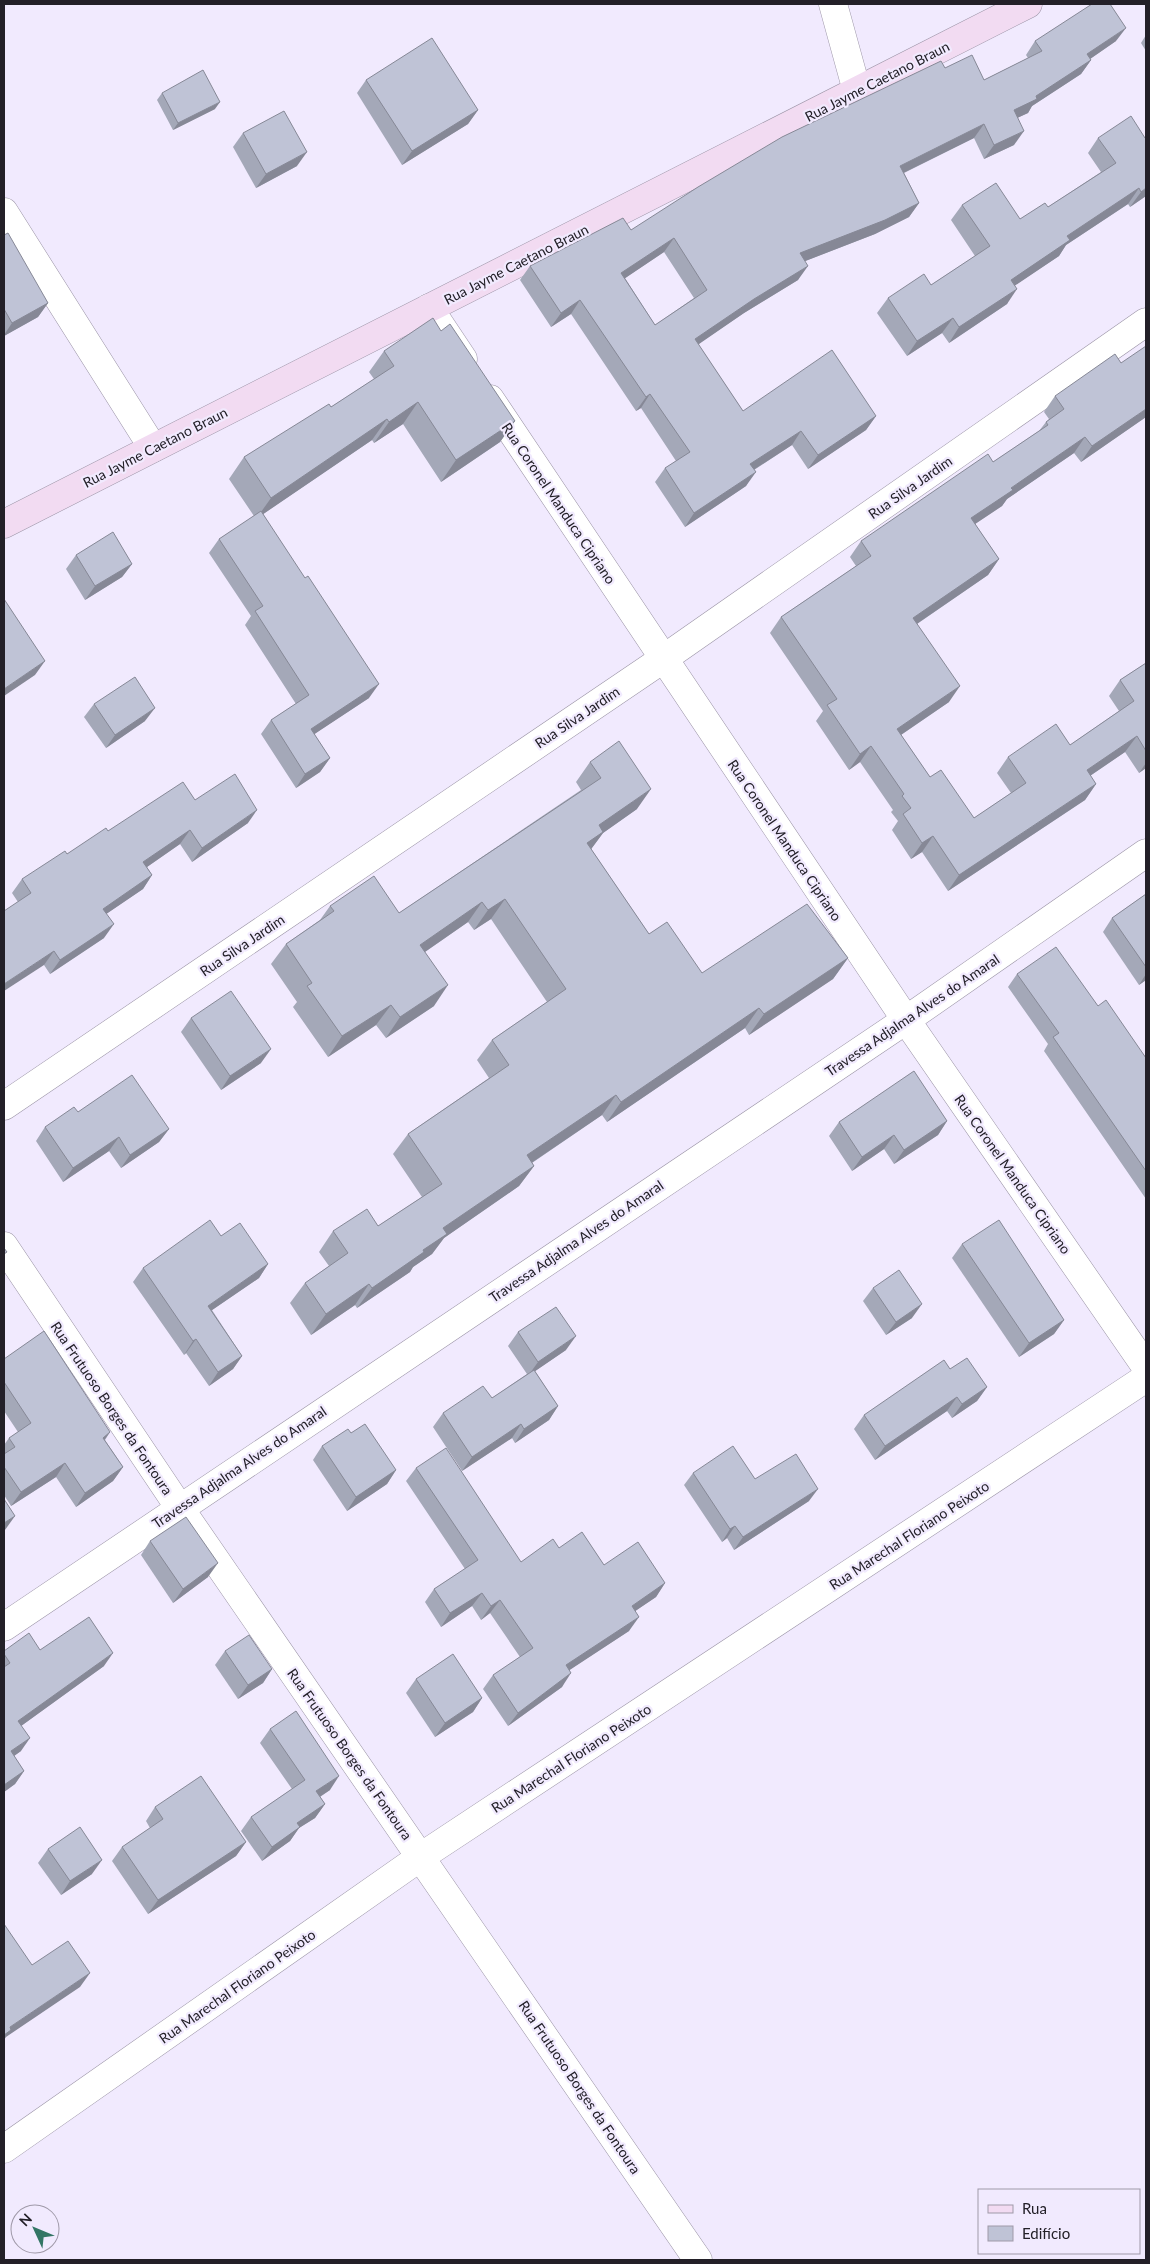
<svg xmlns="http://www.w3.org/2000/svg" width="1150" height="2264" font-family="Lato,sans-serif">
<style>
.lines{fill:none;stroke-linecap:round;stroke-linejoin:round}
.street-casing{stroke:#9b94a6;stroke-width:29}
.secondary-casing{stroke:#9b94a6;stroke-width:29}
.street{stroke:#fff;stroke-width:28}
.secondary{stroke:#f2dbf2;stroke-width:28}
.wall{fill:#a4a8b8;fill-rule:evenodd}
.shaded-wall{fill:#868896}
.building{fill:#bfc3d6;stroke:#868896;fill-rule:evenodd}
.labels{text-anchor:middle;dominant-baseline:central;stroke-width:4.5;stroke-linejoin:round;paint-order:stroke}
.street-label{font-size:14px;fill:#232028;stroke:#f1eafe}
</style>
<rect width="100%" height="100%" fill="#f1eafe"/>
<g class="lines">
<defs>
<g id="street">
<path d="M833 4 857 91"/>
<path d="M4 212 153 448"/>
<path d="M429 308 463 359"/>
<path d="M490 399 906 1020 1146 1367"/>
<path d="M4 1106 663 659 1146 322"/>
<path d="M4 1246 179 1507 698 2260"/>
<path d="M4 1627 906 1020 1146 853"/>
<path d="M4 2149 422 1856 1146 1378"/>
</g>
<path id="secondary" d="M4 524 1028 4"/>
</defs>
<!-- street casing -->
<use href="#street" class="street-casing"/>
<!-- secondary casing -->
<use href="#secondary" class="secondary-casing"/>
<!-- street -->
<use href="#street" class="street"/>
<!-- secondary -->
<use href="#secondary" class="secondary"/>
</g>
<!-- wall -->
<g class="wall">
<path d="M1146 35V51L1141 43Z"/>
<path d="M1035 41H1116L1090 59 1091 60 1081 74 1032 106 1028 113 1017 118 1014 145 984 159 974 138 904 173 919 203 909 217 875 234 805 261 798 280 744 313 698 344 743 411 876 416 866 430 808 469 792 445 754 470 746 486 685 527 655 482 665 468 676 461 641 408 636 411 571 314 551 327 520 280 530 266 631 230 945 68 984 80 1028 58 1026 55ZM664 252 694 298 655 325 625 278Z"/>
<path d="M366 80 478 110 468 124 402 165 357 93Z"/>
<path d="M162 93 215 109 173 130 157 100Z"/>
<path d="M243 133 297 166 256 188 233 147Z"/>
<path d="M1098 138 1146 196 1130 207 1128 204 1066 245 1059 256 1015 285 1007 304 949 343 942 333 907 356 877 313 888 298 931 285 975 256 951 220 962 205 1020 219 1048 207 1101 172 1088 153Z"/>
<path d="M4 235 48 303 38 317 4 336Z"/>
<path d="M441 331 515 421 500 442 441 482 403 424 374 443 372 440 263 514 369 698 314 734 330 758 320 772 296 788 261 734 271 720 296 704 245 625 251 616 209 553 219 539 254 516 229 479 244 457 331 407 374 379 369 372 384 351Z"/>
<path d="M1055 396 1146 417 1081 462 1074 453 1007 499 1002 506 975 524 999 559 988 575 917 624 949 702 901 735 930 777 974 818 1011 793 997 773 1008 757 1070 745 1119 711 1109 696 1120 680 1146 663V768L1139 773 1125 752 1090 776 1096 784 1085 800 948 891 922 852 911 859 892 830 898 821 891 812 893 810 860 762 849 770 816 721 823 711 770 633 781 617 856 566 850 557 861 541 993 462 1039 431 1046 422 1049 419 1044 412Z"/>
<path d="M76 555 132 564 122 577 85 600 66 569Z"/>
<path d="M94 704 145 721 106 748 84 717Z"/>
<path d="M590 762 637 809 603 833 591 849 649 934 702 973 848 958 833 979 749 1035 745 1028 607 1122 602 1115 532 1163 534 1166 519 1186 444 1238 432 1254 413 1267 410 1272 357 1308 355 1305 311 1335 290 1303 305 1283 329 1266 319 1252 333 1231 378 1226 422 1197 393 1154 408 1134 489 1078 477 1060 492 1040 547 1002 491 919 474 930 468 922 425 952 434 1006 386 1038 376 1025 328 1057 293 1007 297 1002 271 964 286 944 320 920 330 906 399 913 581 790 576 782Z"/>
<path d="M195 800 248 823 192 862 180 844 147 867 152 875 143 889 106 914 104 938 50 974 44 965 18 902 12 893 22 879 108 831Z"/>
<path d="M1146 894V980L1139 985 1103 932 1112 918Z"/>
<path d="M1017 974 1098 1006 1146 1058V1199L1044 1051 1048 1044 1008 987Z"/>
<path d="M191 1018 261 1063 221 1090 181 1032Z"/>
<path d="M78 1112 169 1129 159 1142 121 1168 109 1151 63 1182 36 1141 45 1127Z"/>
<path d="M947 1121 938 1135 894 1164 884 1149 852 1171 829 1136 839 1122Z"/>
<path d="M221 1236 268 1264 259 1278 212 1310 242 1356 233 1369 209 1386 186 1353 184 1355 133 1282 143 1268Z"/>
<path d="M962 1244 1064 1320 1054 1334 1019 1357 952 1258Z"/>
<path d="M873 1288 912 1318 886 1335 863 1301Z"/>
<path d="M518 1332 566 1350 535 1371 558 1406 549 1420 515 1443 512 1438 462 1471 433 1427 443 1413 492 1398 527 1374 508 1346Z"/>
<path d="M4 1359 110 1432 105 1440 123 1467 113 1481 76 1507 56 1477 11 1506 4 1495V1445L9 1438 18 1432 4 1411Z"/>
<path d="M950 1369 987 1387 977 1401 952 1418 947 1411 875 1460 854 1429 864 1415Z"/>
<path d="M351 1433 396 1470 387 1484 347 1511 313 1460 322 1446Z"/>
<path d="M416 1468 521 1562 559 1548 604 1565 665 1583 656 1597 635 1611 629 1631 569 1670 562 1687 508 1726 483 1689 493 1675 520 1657 490 1613 481 1620 472 1606 441 1627 425 1602 434 1589 465 1569 406 1481Z"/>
<path d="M693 1473 755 1479 809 1501 734 1550 727 1538 722 1542 684 1485Z"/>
<path d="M150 1541 208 1577 173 1603 141 1555Z"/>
<path d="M40 1650 104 1666 21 1726V1751L14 1756 24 1771 15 1784 4 1792V1651Z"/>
<path d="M225 1651 272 1669 263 1683 238 1699 215 1665Z"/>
<path d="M416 1679 482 1698 473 1712 435 1737 406 1693Z"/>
<path d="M270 1729 330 1790 320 1797 325 1804 315 1818 299 1828 290 1841 262 1861 241 1831 251 1817 292 1789 260 1743Z"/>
<path d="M155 1807 246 1842 236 1856 148 1914 112 1861 122 1847 150 1828 146 1821Z"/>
<path d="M48 1849 92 1874 61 1895 38 1863Z"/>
</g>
<!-- shaded-wall -->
<g class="shaded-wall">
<path d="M1126 28 1116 41 1077 68 1087 54Z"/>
<path d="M1091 60 1081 74 1032 106 1028 113 1004 124 1014 110Z"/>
<path d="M220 102 215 109 173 130 178 123Z"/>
<path d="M478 110 468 124 402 165 412 151Z"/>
<path d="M984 124 974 138 891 179 900 166Z"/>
<path d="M1024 131 1014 145 984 159 994 145Z"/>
<path d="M307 152 297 166 256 188 266 174Z"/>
<path d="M1139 188 1128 204 1066 245 1059 256 1001 295 1011 280 1067 236Z"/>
<path d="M1146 188V196L1130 207 1141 192Z"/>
<path d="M919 203 909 217 875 234 790 267 800 253Z"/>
<path d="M674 238 664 252 612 287 621 273Z"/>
<path d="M808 266 798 280 744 313 686 353 695 339 754 299Z"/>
<path d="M1017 289 1007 304 949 343 959 327Z"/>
<path d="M580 300 571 314 551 327 561 313Z"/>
<path d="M48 303 38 317 4 336V335L12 323Z"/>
<path d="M953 318 942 333 907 356 917 341Z"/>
<path d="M650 394 641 408 636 411 646 397Z"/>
<path d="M418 402 403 424 374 443 389 422Z"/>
<path d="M1146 409V417L1081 462 1092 446Z"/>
<path d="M876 416 866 430 808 469 818 455Z"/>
<path d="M387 419 372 440 256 519 271 498Z"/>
<path d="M515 421 500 442 441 482 456 460Z"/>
<path d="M801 431 792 445 741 478 750 464Z"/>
<path d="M1085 437 1074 453 1007 499 1002 506 960 534 971 518 1011 488Z"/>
<path d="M756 472 746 486 685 527 694 513Z"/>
<path d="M999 559 988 575 902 634 913 618Z"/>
<path d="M132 564 122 577 85 600 95 586Z"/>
<path d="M45 661 35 675 4 696V689Z"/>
<path d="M379 684 369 698 301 743 311 729Z"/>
<path d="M960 686 949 702 886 745 897 729Z"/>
<path d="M155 708 145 721 106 748 115 735Z"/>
<path d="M1137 736 1125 752 1075 786 1087 770Z"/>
<path d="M871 746 860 762 849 770 860 754Z"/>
<path d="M330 758 320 772 296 788 305 774Z"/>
<path d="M1146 763V768L1139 773Z"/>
<path d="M1096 784 1085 800 948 891 959 875Z"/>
<path d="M651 789 637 809 603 833 589 852 573 863 599 825Z"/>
<path d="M257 810 248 823 192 862 202 848Z"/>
<path d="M190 830 180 844 134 876 143 862Z"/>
<path d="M933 836 922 852 911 859 922 843Z"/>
<path d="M152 875 143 889 93 923 103 909Z"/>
<path d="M505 899 491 919 474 930 488 910Z"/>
<path d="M482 902 468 922 406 965 420 945Z"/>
<path d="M114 924 104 938 50 974 60 960Z"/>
<path d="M54 951 44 965 4 991V984Z"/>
<path d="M848 958 833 979 749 1035 764 1014Z"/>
<path d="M1146 974V980L1139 985Z"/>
<path d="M448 985 434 1006 386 1038 400 1017Z"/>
<path d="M391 1005 376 1025 328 1057 342 1036Z"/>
<path d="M759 1008 745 1028 607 1122 621 1102Z"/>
<path d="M271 1049 261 1063 221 1090 230 1076Z"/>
<path d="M616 1095 602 1115 512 1176 527 1155Z"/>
<path d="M947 1121 938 1135 894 1164 904 1150Z"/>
<path d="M169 1129 159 1142 121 1168 130 1155Z"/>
<path d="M894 1135 884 1149 852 1171 862 1157Z"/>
<path d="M119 1137 109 1151 63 1182 73 1168Z"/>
<path d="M534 1166 519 1186 444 1238 432 1254 413 1267 410 1272 357 1308 372 1288 423 1250 443 1228Z"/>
<path d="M268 1264 259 1278 199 1319 208 1306Z"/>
<path d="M369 1284 355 1305 311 1335 326 1314Z"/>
<path d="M922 1304 912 1318 886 1335 896 1322Z"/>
<path d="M1064 1320 1054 1334 1019 1357 1029 1343Z"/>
<path d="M576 1336 566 1350 528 1376 538 1362Z"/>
<path d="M196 1339 186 1353 184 1355 193 1341Z"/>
<path d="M242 1356 233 1369 209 1386 218 1372Z"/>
<path d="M987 1387 977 1401 952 1418 962 1404Z"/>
<path d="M957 1397 947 1411 875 1460 885 1446Z"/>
<path d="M558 1406 549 1420 515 1443 524 1429Z"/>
<path d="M521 1424 512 1438 462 1471 472 1457Z"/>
<path d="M110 1432 100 1446 103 1438Z"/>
<path d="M65 1463 56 1477 11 1506 21 1492Z"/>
<path d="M123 1467 113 1481 76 1507 85 1493Z"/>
<path d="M396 1470 387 1484 347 1511 356 1497Z"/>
<path d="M818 1489 809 1501 734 1550 743 1537Z"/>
<path d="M15 1516 5 1530 4 1531V1523Z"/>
<path d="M735 1526 727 1538 722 1542 730 1529Z"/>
<path d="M218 1563 208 1577 173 1603 183 1589Z"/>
<path d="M665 1583 656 1597 622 1620 632 1606Z"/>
<path d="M482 1593 472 1606 441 1627 450 1613Z"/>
<path d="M500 1600 490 1613 481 1620 491 1606Z"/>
<path d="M639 1617 629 1631 556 1679 566 1665Z"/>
<path d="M113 1653 104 1666 10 1734 18 1721Z"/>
<path d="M272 1669 263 1683 238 1699 248 1685Z"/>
<path d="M571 1673 562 1687 508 1726 518 1713Z"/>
<path d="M482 1698 473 1712 435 1737 445 1723Z"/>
<path d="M30 1738 21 1751 4 1763 11 1751Z"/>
<path d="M24 1771 15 1784 4 1792V1785Z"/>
<path d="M339 1776 330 1790 307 1805 316 1791Z"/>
<path d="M325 1804 315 1818 299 1828 290 1841 262 1861 272 1847 297 1823Z"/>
<path d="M246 1842 236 1856 148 1914 158 1900Z"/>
<path d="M102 1860 92 1874 61 1895 70 1881Z"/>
<path d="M90 1973 80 1987 6 2037 4 2040V2035L10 2027Z"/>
</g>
<!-- building -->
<g class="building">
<path d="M1092 4H1110L1126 28 1087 54 1091 60 1036 96 1037 99 1014 110 1024 131 994 145 984 124 900 166 919 203 885 220 800 253 808 266 754 299 695 339 743 411 832 350 876 416 818 455 801 431 750 464 756 472 694 513 665 468 690 452 650 394 646 397 580 300 561 313 530 266 623 218 631 230 698 187 782 137 941 61 945 68 972 55 984 80 1042 51 1035 41ZM674 238 707 290 655 325 621 273Z"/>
<path d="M432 38 478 110 412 151 366 80Z"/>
<path d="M203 70 220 102 178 123 162 93Z"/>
<path d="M284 111 307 152 266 174 243 133Z"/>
<path d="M1131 116 1145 138 1146 137V188L1141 192 1139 188 1067 236 1070 240 1011 280 1017 289 959 327 953 318 917 341 888 298 924 274 931 285 990 246 962 205 996 183 1020 219 1045 203 1048 207 1116 163 1098 138Z"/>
<path d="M8 233 48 303 12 323 4 309V235Z"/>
<path d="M433 318 441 331 450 324 515 421 456 460 418 402 389 422 387 419 271 498 244 457 329 404 331 407 394 366 384 351Z"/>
<path d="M1146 346V409L1092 446 1085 437 1011 488 1013 490 971 518 999 559 913 618 960 686 897 729 930 777 941 770 974 818 1026 783 1008 757 1056 724 1070 745 1134 701 1120 680 1146 663V751L1137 736 1087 770 1096 784 959 875 933 836 922 843 903 814 911 808 902 796 904 794 871 746 860 754 827 705 837 699 781 617 871 556 861 541 988 454 993 462 1048 425 1046 422 1064 409 1055 396 1115 354 1121 363Z"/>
<path d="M261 511 305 578 308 576 379 684 311 729 330 758 305 774 271 720 309 695 255 611 263 606 219 539Z"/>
<path d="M113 532 132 564 95 586 76 555Z"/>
<path d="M4 599 45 661 4 689Z"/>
<path d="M135 677 155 708 115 735 94 704Z"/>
<path d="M619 741 651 789 599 825 603 832 587 843 649 934 667 922 702 973 807 904 848 958 764 1014 759 1008 621 1102 616 1095 527 1155 534 1166 443 1228 447 1234 423 1250 424 1252 372 1288 369 1284 326 1314 305 1283 348 1253 333 1231 367 1209 378 1226 442 1184 408 1134 509 1065 492 1040 566 989 505 899 488 910 482 902 420 945 448 985 400 1017 391 1005 342 1036 307 986 312 983 286 944 334 911 330 906 374 876 399 913 601 778 590 762Z"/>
<path d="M235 774 257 810 202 848 190 830 143 862 152 875 103 909 114 924 60 960 54 951 4 984V911L31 893 22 879 65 851 67 854 106 828 108 831 183 782 195 800Z"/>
<path d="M1146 894V967L1112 918Z"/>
<path d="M1056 947 1098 1006 1106 1000 1146 1058V1171L1053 1037 1059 1033 1017 974Z"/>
<path d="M231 991 271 1049 230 1076 191 1018Z"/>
<path d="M914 1071 947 1121 904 1150 894 1135 862 1157 839 1122Z"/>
<path d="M132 1075 169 1129 130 1155 119 1137 73 1168 45 1127 74 1107 78 1112Z"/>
<path d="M210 1220 221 1236 240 1223 268 1264 208 1306 242 1356 218 1372 196 1339 193 1341 143 1268Z"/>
<path d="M999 1220 1064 1320 1029 1343 962 1244Z"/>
<path d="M4 1248 7 1252 4 1254Z"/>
<path d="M899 1270 922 1304 896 1322 873 1288Z"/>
<path d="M556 1307 576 1336 538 1362 518 1332Z"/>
<path d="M44 1331 110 1432 103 1438 123 1467 85 1493 65 1463 21 1492 4 1467V1454L15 1447 9 1438 31 1423 4 1382V1359Z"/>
<path d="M967 1358 987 1387 962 1404 957 1397 885 1446 864 1415 944 1360 950 1369Z"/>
<path d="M534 1370 558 1406 524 1429 521 1424 472 1457 443 1413 483 1386 492 1398Z"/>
<path d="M365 1424 396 1470 356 1497 322 1446 348 1429 351 1433Z"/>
<path d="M733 1446 755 1479 796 1454 818 1489 743 1537 735 1526 730 1529 693 1473Z"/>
<path d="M446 1448 521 1562 553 1539 559 1548 582 1532 604 1565 638 1542 665 1583 632 1606 639 1617 566 1665 571 1673 518 1713 493 1675 533 1648 500 1600 491 1606 482 1593 450 1613 434 1589 478 1560 416 1468Z"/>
<path d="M4 1499 15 1516 4 1523Z"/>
<path d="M186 1517 218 1563 183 1589 150 1541Z"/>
<path d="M89 1617 113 1653 18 1721 30 1738 11 1751 24 1771 4 1785V1667L10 1663 4 1654V1651L29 1633 40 1650Z"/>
<path d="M249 1635 272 1669 248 1685 225 1651Z"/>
<path d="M453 1654 482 1698 445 1723 416 1679Z"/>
<path d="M296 1711 339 1776 316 1791 325 1804 297 1823 300 1827 272 1847 251 1817 305 1780 270 1729Z"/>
<path d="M201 1776 246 1842 158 1900 122 1847 163 1819 155 1807Z"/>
<path d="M80 1827 102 1860 70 1881 48 1849Z"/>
<path d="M4 1924 32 1965 68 1941 90 1973 10 2027 11 2030 4 2035Z"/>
</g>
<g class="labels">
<!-- street labels -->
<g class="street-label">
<text transform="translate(877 81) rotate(-27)">Rua Jayme Caetano Braun</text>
<text transform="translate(516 264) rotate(-27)">Rua Jayme Caetano Braun</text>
<text transform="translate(155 447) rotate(-27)">Rua Jayme Caetano Braun</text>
<text transform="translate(910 487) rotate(-35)">Rua Silva Jardim</text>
<text transform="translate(559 503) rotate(56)">Rua Coronel Manduca Cipriano</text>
<text transform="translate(577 717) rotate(-34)">Rua Silva Jardim</text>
<text transform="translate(785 840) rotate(56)">Rua Coronel Manduca Cipriano</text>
<text transform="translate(242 945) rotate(-34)">Rua Silva Jardim</text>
<text transform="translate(912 1015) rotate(-34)">Travessa Adjalma Alves do Amaral</text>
<text transform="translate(1013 1174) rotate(55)">Rua Coronel Manduca Cipriano</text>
<text transform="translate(576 1241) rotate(-34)">Travessa Adjalma Alves do Amaral</text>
<text transform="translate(112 1408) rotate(56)">Rua Frutuoso Borges da Fontoura</text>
<text transform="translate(239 1467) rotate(-34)">Travessa Adjalma Alves do Amaral</text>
<text transform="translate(909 1535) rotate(-33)">Rua Marechal Floriano Peixoto</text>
<text transform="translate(350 1754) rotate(55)">Rua Frutuoso Borges da Fontoura</text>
<text transform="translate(571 1758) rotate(-33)">Rua Marechal Floriano Peixoto</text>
<text transform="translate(237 1986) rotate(-35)">Rua Marechal Floriano Peixoto</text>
<text transform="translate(580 2087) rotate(56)">Rua Frutuoso Borges da Fontoura</text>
</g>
</g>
<!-- border -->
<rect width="1150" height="2264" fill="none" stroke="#232028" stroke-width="10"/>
<!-- legend -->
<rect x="978" y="2189" width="162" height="65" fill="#f1eafe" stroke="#9f99a8"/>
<rect x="988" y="2205" width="25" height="8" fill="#f2dbf2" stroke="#9f99a8"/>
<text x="1022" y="2214" font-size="15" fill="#232028">Rua</text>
<rect x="988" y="2226" width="25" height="15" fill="#bfc3d6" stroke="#9f99a8"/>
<text x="1022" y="2239" font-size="15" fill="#232028">Edifício</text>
<!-- north arrow -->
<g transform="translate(35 2229) rotate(314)"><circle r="24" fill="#f1eafe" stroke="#9f99a8"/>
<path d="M0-4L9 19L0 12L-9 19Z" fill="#337565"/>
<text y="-8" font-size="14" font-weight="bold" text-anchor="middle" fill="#232028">N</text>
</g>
</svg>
